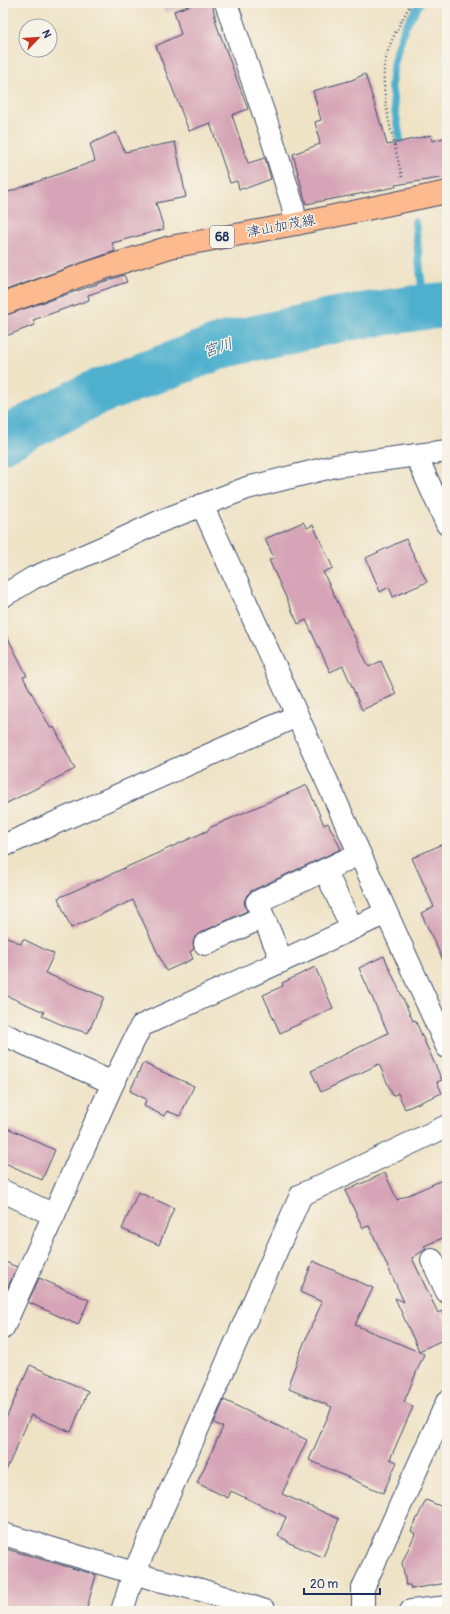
<svg xmlns="http://www.w3.org/2000/svg" width="450" height="1614" font-family="Pangolin,'Klee One',sans-serif">
<style>
.industrial{fill:#d2bec2}
.lines{fill:none;stroke-linecap:round;stroke-linejoin:round}
.stream{stroke:#4fb0ce;stroke-width:8}
.river{stroke:#4fb0ce;stroke-width:46}
.building{fill:#d6a4b6}
.minor-casing{stroke:#3b4a6e;stroke-width:24}
.tertiary-casing{stroke:#3b4a6e;stroke-width:24}
.primary-casing{stroke:#3b4a6e;stroke-width:24}
.path{stroke:#3b4a6e;stroke-width:2.5;stroke-dasharray:1 3;stroke-linecap:butt}
.minor{stroke:#fff;stroke-width:22}
.tertiary{stroke:#fff;stroke-width:22}
.primary{stroke:#fcba8e;stroke-width:22}
.labels{text-anchor:middle;dominant-baseline:central;stroke-width:3;stroke-linejoin:round;paint-order:stroke}
.shield{fill:#f7f3e8;stroke:#5d6a87;stroke-width:1}
.shield-label{font-size:13px;font-weight:bold;fill:#1b2f5e}
.street-label{font-size:14px;fill:#1b2f5e;stroke:#f7f3e8}
.water-label{font-size:15px;font-style:italic;fill:#2b5680;stroke:#f7f3e8}
</style>
<rect width="100%" height="100%" fill="#f7f3e8"/>
<filter id="ink" filterUnits="userSpaceOnUse"><feTurbulence type="fractalNoise" baseFrequency=".025" numOctaves="2"/><feDisplacementMap in="SourceGraphic" scale="8" xChannelSelector="R" yChannelSelector="G"/><feConvolveMatrix kernelMatrix="1 2 1 2 8 2 1 2 1" color-interpolation-filters="sRGB"/></filter>
<filter id="wash" filterUnits="userSpaceOnUse"><feTurbulence type="fractalNoise" baseFrequency=".012" numOctaves="4" result="noise"/><feDisplacementMap in="SourceGraphic" scale="16" xChannelSelector="R" yChannelSelector="G"/><feGaussianBlur stdDeviation="0.9" result="paint"/><feColorMatrix in="noise" values="0 0 0 0 0 0 0 0 0 0 0 0 0 0 0 0 0 1.4 0 .05"/><feComposite in="paint" operator="in"/></filter>
<g filter="url(#wash)">
<rect width="100%" height="100%" fill="#efe3c6"/>
<!-- industrial -->
<path class="industrial" d="M160 3H192L165 13Z"/>
<g class="lines">
<!-- stream -->
<g class="stream">
<path d="M402 152 391 86 394 61 405 27 420 3"/>
<path d="M415 222 424 307"/>
</g>
<!-- river -->
<path class="river" d="M3 440 93 394 224 345 340 319 424 307 447 305"/>
</g>
<g id="blocks">
<!-- building -->
<g class="building">
<path d="M197 3H212L217 26 248 109 232 115 248 163 265 158 271 179 244 189V188L239 189 237 181 230 183 210 123 189 131 156 46 181 34 174 11Z"/>
<path d="M365 74 381 125H382L387 145 431 135 432 141 447 137V177L395 185 396 187 306 204 293 154 320 144 315 122 321 120 313 91 352 80Z"/>
<path d="M116 132 125 152 175 142 186 197 156 203 164 229 112 243 115 251 3 291V194L95 161 90 144Z"/>
<path d="M124 275 127 282 88 295 89 300 33 320 35 325 3 337V316Z"/>
<path d="M303 522 307 528 313 525 333 568 323 572 369 667 381 661 396 694 362 710 343 666 330 672 306 620 298 624 269 560 274 558 265 539Z"/>
<path d="M406 539 427 582 393 597 389 587 380 592 366 558Z"/>
<path d="M3 628 27 676 23 677 51 729 54 727 75 769 3 805Z"/>
<path d="M307 785 324 825 328 823 341 849 251 891 247 895 244 902 247 911 200 933 195 937 193 943 194 949 190 952 193 959 166 971 133 900 71 928 58 898 209 830V828Z"/>
<path d="M447 842V969L421 913 434 907 412 858Z"/>
<path d="M3 935 21 944 23 939 54 954 45 973 104 997 88 1033 67 1027 42 1016 44 1012 3 994Z"/>
<path d="M384 956 413 1021 415 1020 442 1080 437 1082 442 1093 405 1109 398 1093 393 1096 379 1064 321 1092 311 1071 388 1033 359 968Z"/>
<path d="M315 967 333 1008 280 1033 263 995 283 986 282 983Z"/>
<path d="M143 1063 194 1086 180 1116 167 1111 164 1116 144 1106 146 1099 130 1091Z"/>
<path d="M3 1126 55 1150 42 1180 3 1162Z"/>
<path d="M385 1173 397 1200 447 1178V1236L424 1246 426 1249 412 1258 438 1313 441 1311 447 1324V1338L419 1351 395 1298 404 1302 369 1226 363 1228 345 1191Z"/>
<path d="M138 1192 174 1208 159 1245 122 1229Z"/>
<path d="M3 1261 17 1267 6 1291 3 1290Z"/>
<path d="M313 1261 373 1288 355 1325 424 1354 404 1402 413 1407 390 1459 397 1462 383 1493 309 1460 332 1407 289 1389 291 1383 289 1382 304 1343 322 1302 300 1292Z"/>
<path d="M39 1278 89 1300 78 1325 28 1302Z"/>
<path d="M30 1365 88 1391 71 1432 31 1415 3 1477V1425Z"/>
<path d="M224 1400 307 1440 282 1494 339 1519 323 1557 287 1542 288 1541 278 1536 286 1517 231 1491 228 1498 197 1483 223 1427 214 1423Z"/>
<path d="M426 1500 447 1509V1583L411 1589 410 1585H406L402 1563 415 1534 411 1531Z"/>
<path d="M3 1548 96 1575 86 1611H3Z"/>
</g>
</g>
</g>
<g filter="url(#ink)">
<use href="#blocks" fill-opacity="0" stroke="#3b4a6e" stroke-width="1"/>
<g class="lines">
<defs>
<g id="minor">
<path d="M226 3 270 132 292 203 296 224"/>
<path d="M416 455 447 524"/>
<path d="M202 505 447 1047"/>
<path d="M3 846 297 716"/>
<path d="M325 870 352 928"/>
<path d="M205 944 263 917"/>
<path d="M282 961 257 902 359 854"/>
<path d="M3 1034 113 1083"/>
<path d="M3 1191 54 1215"/>
<path d="M432 1260 447 1292"/>
<path d="M3 1328 113 1083 141 1026 386 913"/>
<path d="M3 1534 154 1579 201 1590 265 1611"/>
<path d="M122 1611 134 1573 301 1195 447 1126"/>
<path d="M363 1611V1588L447 1402"/>
<path d="M411 1611 447 1607"/>
</g>
<path id="tertiary" d="M3 596 33 578 120 540 161 521 247 488 335 466 447 451"/>
<path id="primary" d="M3 304 85 274 170 247 296 224 447 192"/>
</defs>
<!-- minor casing -->
<use href="#minor" class="minor-casing"/>
<!-- tertiary casing -->
<use href="#tertiary" class="tertiary-casing"/>
<!-- primary casing -->
<use href="#primary" class="primary-casing"/>
<!-- path -->
<path class="path" d="M402 177C395 146 382 103 384 71 385 48 400 24 411 3"/>
<!-- minor -->
<use href="#minor" class="minor"/>
<!-- tertiary -->
<use href="#tertiary" class="tertiary"/>
<!-- primary -->
<use href="#primary" class="primary"/>
</g>
</g>
<g class="labels">
<!-- shield labels -->
<rect class="shield" x="210" y="226" width="24" height="22" rx="3"/>
<g class="shield-label">
<text x="222" y="237">68</text>
</g>
<!-- street labels -->
<g class="street-label">
<text transform="translate(281 226) rotate(-11)">津山加茂線</text>
</g>
<!-- water labels -->
<g class="water-label">
<text transform="translate(218 348) rotate(-18)">宮川</text>
</g>
</g>
<!-- margin -->
<rect width="450" height="1614" fill="none" stroke="#f7f3e8" stroke-width="16"/>
<!-- north arrow -->
<g transform="translate(38 38) rotate(65)"><circle r="19" fill="#f7f3e8" stroke="#9fa5b1"/>
<path d="M0-3L7 15L0 10L-7 15Z" fill="#c8321e"/>
<text y="-6" font-size="11" font-weight="bold" text-anchor="middle" fill="#1b2f5e">N</text>
</g>
<!-- scale -->
<path d="M304 1588v6h76v-6" fill="none" stroke="#1b2f5e" stroke-width="2"/>
<text x="310" y="1588" font-size="12" fill="#1b2f5e" stroke="#f7f3e8" stroke-width="3" paint-order="stroke">20 m</text>
</svg>
